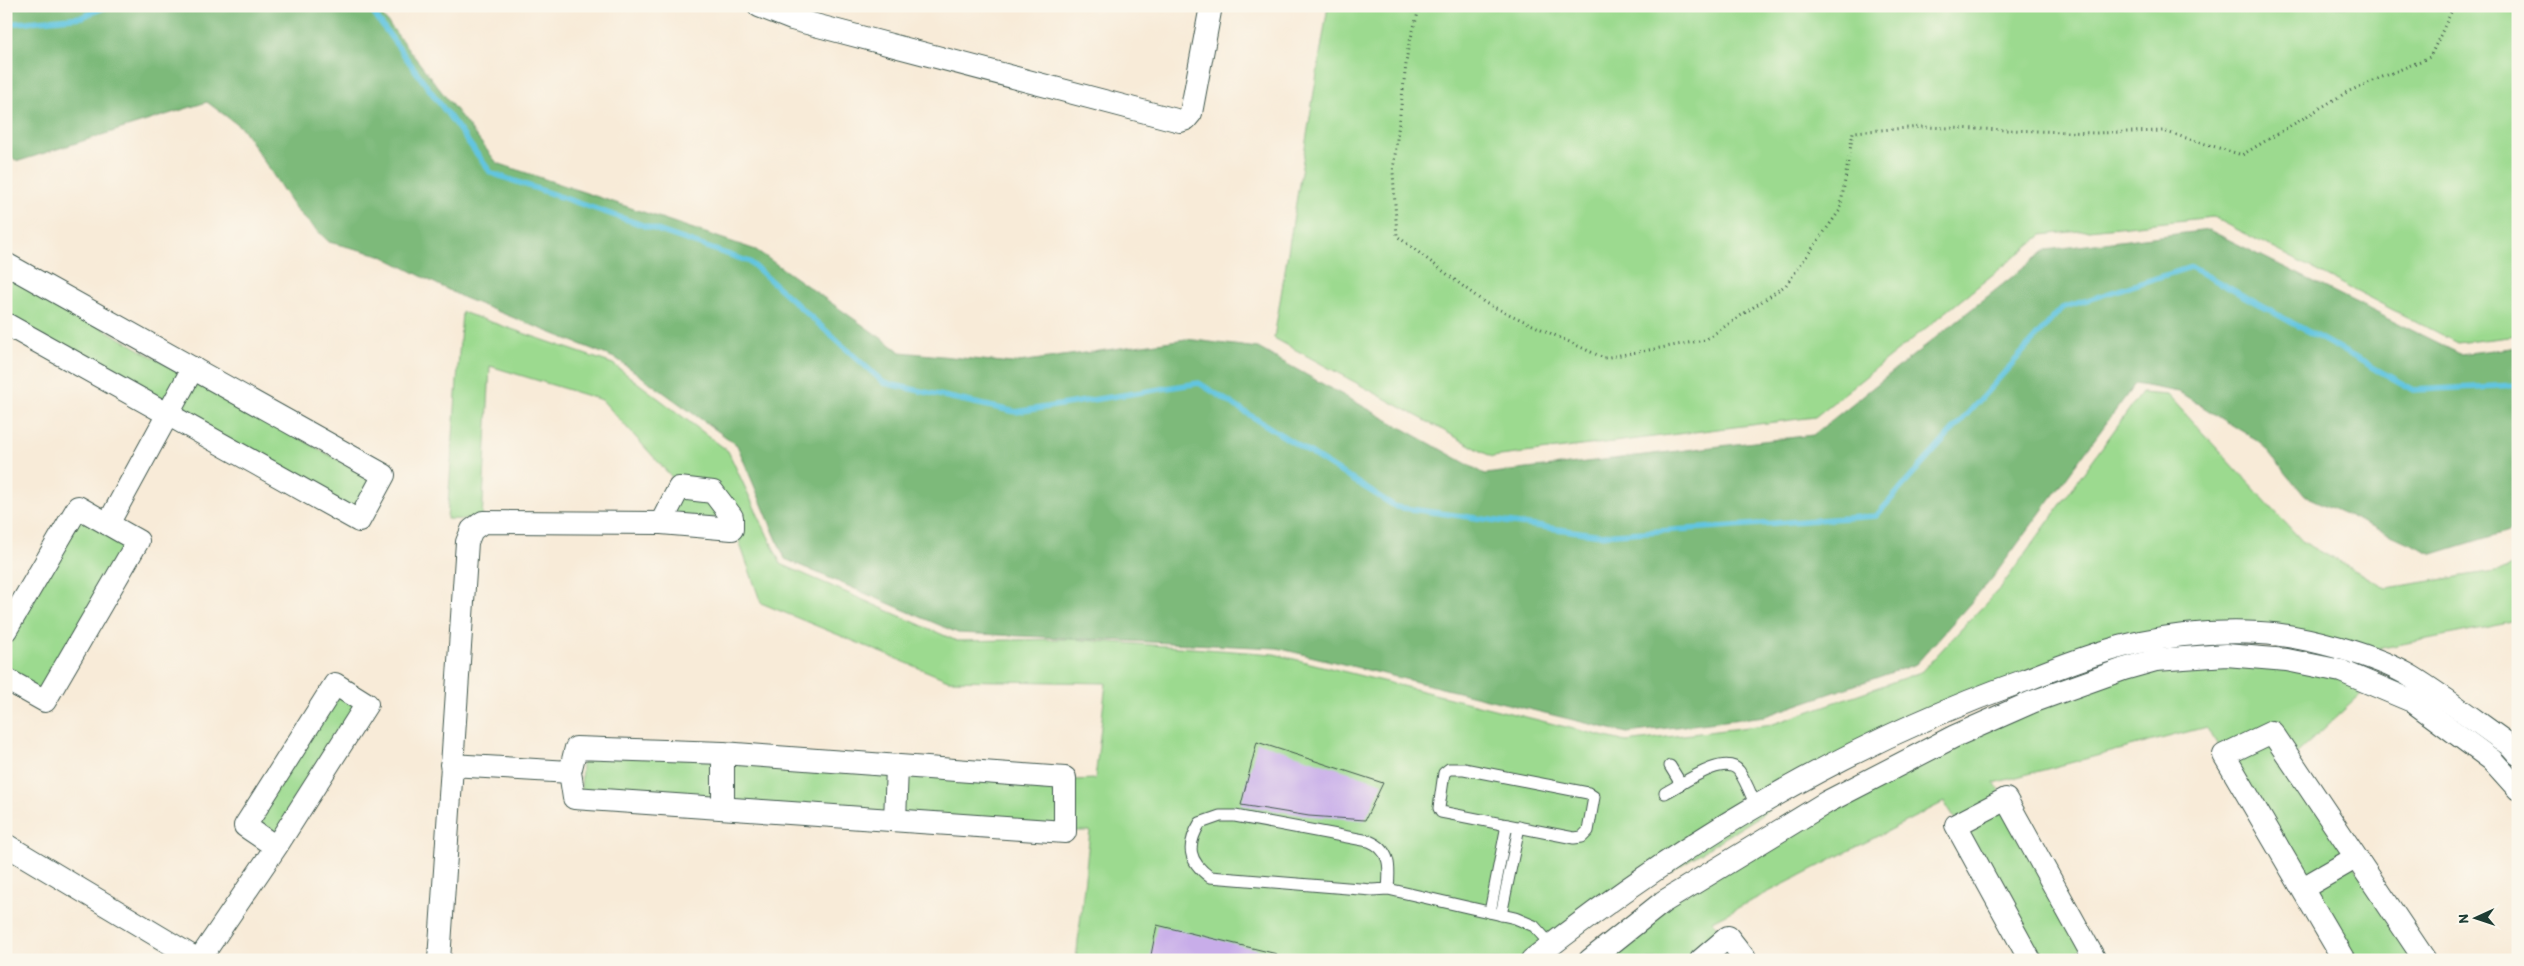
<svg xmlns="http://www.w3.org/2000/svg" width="2524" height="966" font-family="Itim,sans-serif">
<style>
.green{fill:#9cda8f;stroke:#5e8c62}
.forest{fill:#7dba7a;stroke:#4e7c57}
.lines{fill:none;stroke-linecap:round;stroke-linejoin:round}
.stream{stroke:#62c5e0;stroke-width:5.5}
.building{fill:#c8ade9}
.service-casing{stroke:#40574d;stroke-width:13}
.minor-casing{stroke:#40574d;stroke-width:24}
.path{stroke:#40574d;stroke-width:3;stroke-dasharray:1 4;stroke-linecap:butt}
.service{stroke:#fff;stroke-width:11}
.minor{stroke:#fff;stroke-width:22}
</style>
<rect width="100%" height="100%" fill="#fbf7ec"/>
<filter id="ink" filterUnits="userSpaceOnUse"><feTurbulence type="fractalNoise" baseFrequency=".02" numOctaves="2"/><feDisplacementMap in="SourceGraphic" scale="10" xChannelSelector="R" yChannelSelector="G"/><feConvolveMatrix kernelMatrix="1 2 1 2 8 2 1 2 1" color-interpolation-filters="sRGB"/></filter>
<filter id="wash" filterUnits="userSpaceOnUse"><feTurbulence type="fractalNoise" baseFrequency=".0096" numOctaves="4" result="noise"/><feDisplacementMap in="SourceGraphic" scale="20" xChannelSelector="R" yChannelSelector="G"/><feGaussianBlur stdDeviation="1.12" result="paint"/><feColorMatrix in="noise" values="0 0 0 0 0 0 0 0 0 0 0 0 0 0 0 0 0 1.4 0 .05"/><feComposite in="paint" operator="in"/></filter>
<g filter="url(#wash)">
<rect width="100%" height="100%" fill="#f8ebd8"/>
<!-- green -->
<g class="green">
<path d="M1328 6H2518V336L2457 343 2213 217 2042 235 1815 417 1492 457 1274 338Z"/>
<path d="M6 273 181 373 164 403 6 316Z"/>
<path d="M462 312 613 364 728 451 781 564 957 641 1069 639 1274 654 1626 742 1773 724 1921 672 2002 586 2141 393 2168 395 2303 542 2387 588 2507 569 2518 562V621L2362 652 2157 634 1899 729 1529 960H1076L1090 831H1067L1070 780 1095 779 1106 683 948 680 761 603 735 530 734 516 679 485 602 400 490 366 482 520 447 519Z"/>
<path d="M194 379 374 480 356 512 175 412Z"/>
<path d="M680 492 710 495 728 517 666 521Z"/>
<path d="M80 518 127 545 41 691 6 673V644Z"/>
<path d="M2186 663 2285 667 2372 684 2292 758 2272 729 2223 752 2206 727 1994 783 2004 797 1956 821 1944 802 1712 921 1727 936 1699 960H1594L1665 905 1956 742 2125 676Z"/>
<path d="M337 691 361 706 276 839 251 826Z"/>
<path d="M2272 738 2350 856 2304 885 2231 757Z"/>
<path d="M582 755 717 759 718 803 581 793Z"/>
<path d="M731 761 891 773V815L732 802Z"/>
<path d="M903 774 1060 783V827L901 815Z"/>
<path d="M2003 804 2083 948 2062 960H2035L1964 826Z"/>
<path d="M2353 864 2419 960H2351L2310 889Z"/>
</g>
<!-- forest -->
<path class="forest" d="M6 6H375L497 163 756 250 901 352 1012 363 1186 339 1258 348 1485 474 1813 435 2046 250 2209 230 2460 354 2518 347V528L2433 554 2305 496 2261 443 2179 392 2135 384 1991 580 1916 664 1765 716 1627 733 1277 648 958 633 785 559 737 445 617 359 464 298 380 255 329 242 297 211 242 128 207 102 19 161 6 156Z"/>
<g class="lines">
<!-- stream -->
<g class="stream">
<path d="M368 6 491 173 750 262 884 383 1016 412 1199 383 1396 507 1601 535 1876 516 2062 308 2191 267 2414 390 2518 385"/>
<path d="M6 24 82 17 108 6"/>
</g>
</g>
<g id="blocks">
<!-- building -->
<g class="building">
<path d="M1257 742 1383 783 1365 820 1309 816 1241 805Z"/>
<path d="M1157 925 1277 954V960H1150Z"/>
</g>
</g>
</g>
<g filter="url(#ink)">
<use href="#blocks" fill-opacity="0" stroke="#40574d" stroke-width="1"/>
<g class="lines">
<defs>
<g id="service">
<path d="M1670 766 1681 784"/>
<path d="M1449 769H1464L1588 793 1594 797 1588 831 1582 837 1574 838 1441 812 1439 808 1444 773Z"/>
<path d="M1665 793C1681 785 1725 752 1739 771 1746 781 1751 795 1756 806"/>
<path d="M1388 889C1390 867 1391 850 1369 841L1235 816H1220L1200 823C1186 846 1188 861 1210 877L1372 890 1388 889 1515 918 1534 926 1551 945"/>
<path d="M1490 912 1507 825"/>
<path d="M1501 915 1519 827"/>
</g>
<g id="minor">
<path d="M759 6 792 19 1180 121 1186 119 1191 113 1211 6"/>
<path d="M6 264 384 475 359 521 6 324"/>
<path d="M679 488 713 492 732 517V529L661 523Z"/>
<path d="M108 524 193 368"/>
<path d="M6 630 78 507 138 541 45 701 6 679"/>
<path d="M576 748 723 753 1065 778V832L574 798 570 772Z"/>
<path d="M723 753V808"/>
<path d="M451 765 570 772"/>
<path d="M895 820 897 767"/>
<path d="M6 845 198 960"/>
<path d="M2303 888 2355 858"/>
<path d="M199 960 276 847 367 704 335 684 245 826 276 847"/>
<path d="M439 960 467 542 472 530 483 522 661 523"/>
<path d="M1532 960C1682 842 1846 743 2026 680 2051 670 2077 660 2103 652 2152 636 2209 630 2260 633 2303 635 2376 655 2412 677 2446 698 2478 723 2511 746L2518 754"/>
<path d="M1590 960 1663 902 1827 802 1955 736 2032 702 2124 669 2156 660 2226 655 2287 660 2341 671 2412 701 2492 760 2518 789"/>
<path d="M1701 960 1728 937 1746 960"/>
<path d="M2030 960 1956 825 2006 799 2095 960"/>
<path d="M2344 960 2224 755 2272 732 2425 960"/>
</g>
</defs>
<!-- service casing -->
<use href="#service" class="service-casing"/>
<!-- minor casing -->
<use href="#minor" class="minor-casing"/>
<!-- path -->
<path class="path" d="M1420 6 1408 48 1393 172 1397 236 1485 303 1604 358 1705 340 1786 285 1840 210 1853 132 1922 127 2095 133 2163 131 2242 155 2347 92 2430 57 2454 6"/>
<!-- service -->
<use href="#service" class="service"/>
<!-- minor -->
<use href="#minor" class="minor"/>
</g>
</g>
<!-- margin -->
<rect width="2524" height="966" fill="none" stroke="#fbf7ec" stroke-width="25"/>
<!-- north arrow -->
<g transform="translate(2476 918) rotate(267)" stroke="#fbf7ec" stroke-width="4" paint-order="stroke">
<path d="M0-4L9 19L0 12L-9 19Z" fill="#1f3d34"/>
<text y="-8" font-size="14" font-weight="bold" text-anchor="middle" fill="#1f3d34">N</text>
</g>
</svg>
